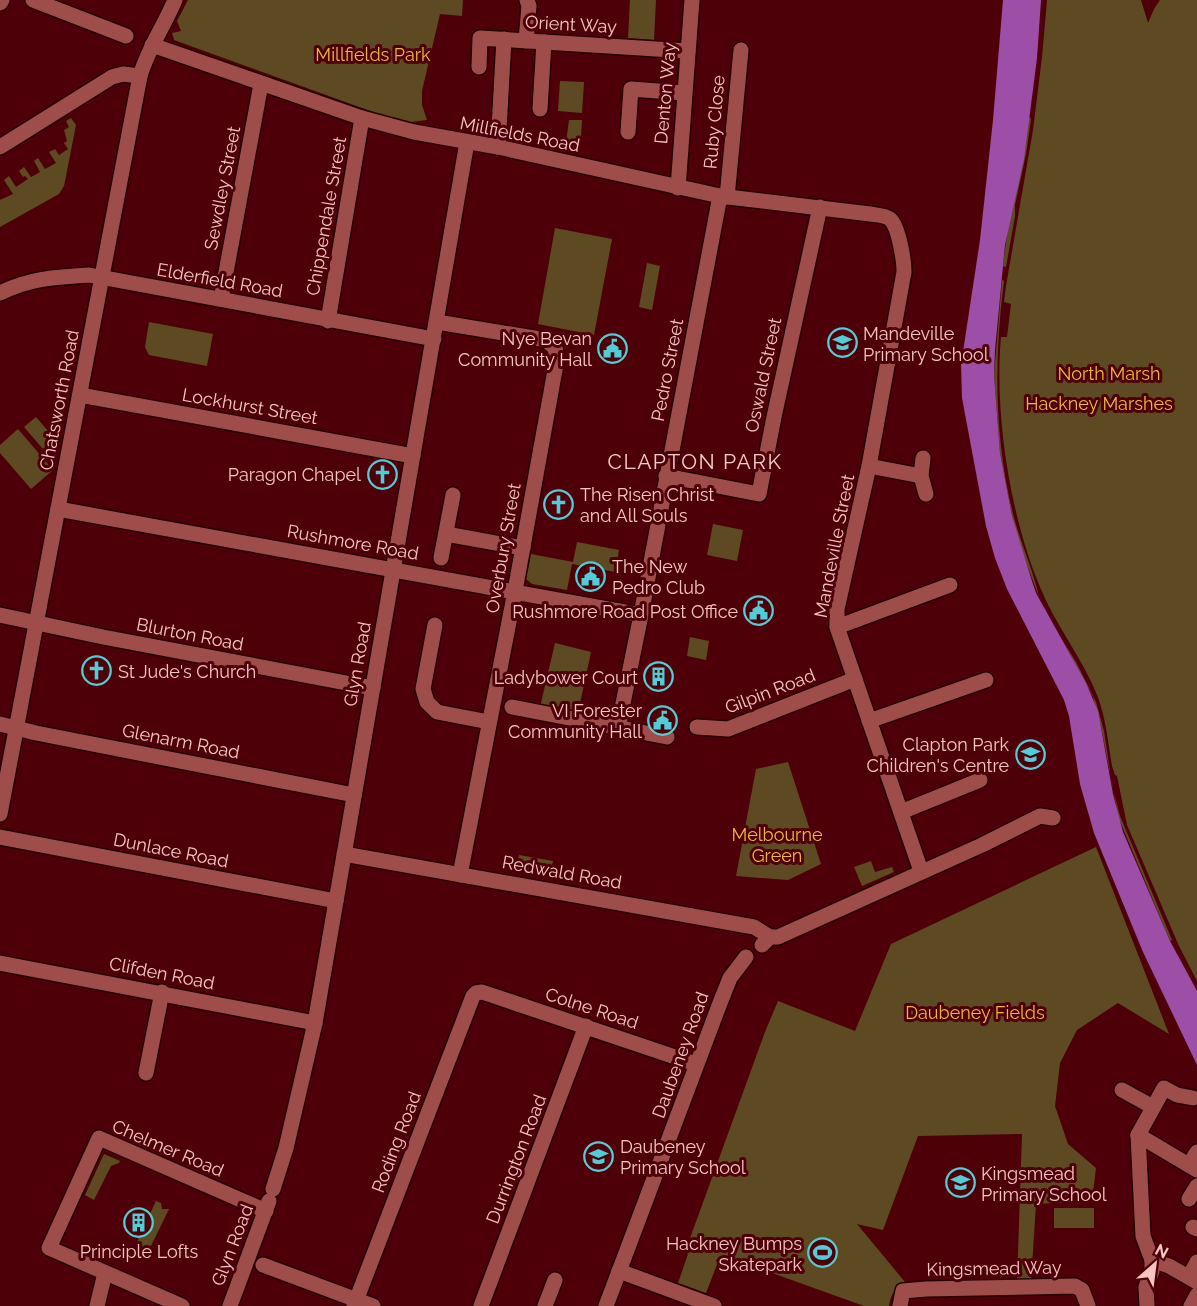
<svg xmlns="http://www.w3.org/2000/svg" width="1197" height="1306" font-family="Raleway,sans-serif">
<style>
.green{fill:#5d4a23}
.water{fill:#9d4ea7}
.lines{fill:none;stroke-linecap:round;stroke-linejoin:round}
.minor-casing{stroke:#240002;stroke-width:18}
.minor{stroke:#9f4d4b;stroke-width:15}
.labels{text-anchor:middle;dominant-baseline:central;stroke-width:6;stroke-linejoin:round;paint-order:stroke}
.street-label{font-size:18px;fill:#f5c5c2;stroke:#4e0008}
.park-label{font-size:18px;fill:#efb739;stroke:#4e0008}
.poi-label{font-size:18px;fill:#f5c5c2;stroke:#4e0008;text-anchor:end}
.quarter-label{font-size:21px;letter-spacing:1.5px;fill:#f3cdca;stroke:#4e0008}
</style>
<rect width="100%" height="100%" fill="#4e0008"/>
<!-- green -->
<g class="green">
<path d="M188 0H463L462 16 440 14 422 91V105L427 120 410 122 376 113 174 40 172 33 181 31 177 21Z"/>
<path d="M630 0H656L654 40 628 38Z"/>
<path d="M1047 0H1141L1148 23 1154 9 1160 0H1197V981L1179 946 1127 825 1117 776 1115 775 1112 766C1108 743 1106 717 1097 695 1082 657 1055 625 1040 587 1010 516 994 413 1001 337H1007L1011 304 1004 302 1006 286 1033 130 1042 57Z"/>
<path d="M560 81 584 82 582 113 558 111Z"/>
<path d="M1029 116 1031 119 1026 154 1015 205V216L1006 267 1003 266C1008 216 1022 166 1029 116Z"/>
<path d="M71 118 76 125 64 186 59 194 0 227V200L13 194 4 180 9 176 16 187 28 179 25 176 23 177 19 171 24 167 31 177 40 172 34 161 38 158 45 169 56 163 49 152 55 149 59 155 68 149 64 143 67 141 64 130 69 127 66 121Z"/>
<path d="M569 120H582L580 154 565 150Z"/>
<path d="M555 228 612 239 594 335 538 324Z"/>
<path d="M647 263 660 266 652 310 639 307Z"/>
<path d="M1002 280 1004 281C994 358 994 437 1013 514 1020 542 1033 569 1039 597L1019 544 1012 516 1000 453 994 375Z"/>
<path d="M149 322 213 334 207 366 149 355 145 347Z"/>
<path d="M36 417 55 439 43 449 24 427Z"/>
<path d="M18 429 53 470 31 489 0 453V445Z"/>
<path d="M713 524 743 530 737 561 707 555Z"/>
<path d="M577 542 619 550 615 572 572 564 567 590 532 584 526 579 531 554 573 562Z"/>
<path d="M690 637 709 641 706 660 687 656Z"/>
<path d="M1063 641 1076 662 1096 702 1104 731 1112 785 1120 816 1172 940 1170 941 1119 819 1101 727 1093 697Z"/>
<path d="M555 643 591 652 578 713 540 707Z"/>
<path d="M788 762 821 864 788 880 736 876 756 769Z"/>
<path d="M1096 847 1169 1034 1118 1003 1077 1030 1060 1063 1055 1106 1068 1144 1096 1168 1092 1201 1036 1204 1031 1282 1017 1283 1022 1134 918 1136 883 1230 857 1224 905 1282C896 1286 890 1296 889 1306H864L761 1269 717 1259 716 1261 718 1262 706 1293 678 1283 688 1254 685 1252 765 1032 778 1001 855 1031 891 944Z"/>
<path d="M519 855 553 861 550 875 516 870Z"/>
<path d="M871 861 875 872 892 867 894 872 862 886 854 867Z"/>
<path d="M104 1154 120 1161 119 1163 111 1166 94 1200 85 1195Z"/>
<path d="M156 1201 161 1203 162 1209H169L149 1250 136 1244Z"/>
<rect x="1054" y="1208" width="40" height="20"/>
</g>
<!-- water -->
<path class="water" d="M1003 0H1041L1037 58 1024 159 1005 245 995 350 994 375 1000 453 1012 516 1031 578 1036 593 1086 683 1098 711 1113 794 1123 832 1170 941 1197 991V1065L1143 952 1094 833 1080 784 1069 716 1064 700 1007 589 995 558 986 526 962 398 961 365 980 240 993 120Z"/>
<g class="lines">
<defs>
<g id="minor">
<path d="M33 0 126 36"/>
<path d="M0 3 2 0"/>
<path d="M526 41 529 6 527 0"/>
<path d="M152 45 362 118 414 132 498 147 720 196 870 214C876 215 885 215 890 219 899 227 904 261 904 272L869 466 837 609V627L921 871"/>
<path d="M479 67 480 38 688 51"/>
<path d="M540 109 544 42"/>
<path d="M628 132 631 89 684 93"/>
<path d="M0 147 112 77 123 74 140 76"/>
<path d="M498 147 504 39"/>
<path d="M678 188 692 0"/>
<path d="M727 197 741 50"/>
<path d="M0 293C31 278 56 277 89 275L434 339"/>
<path d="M221 299 261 84"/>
<path d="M328 321 362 118"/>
<path d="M437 322 546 340 555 348 557 359 515 591 460 875"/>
<path d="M80 395 413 456"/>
<path d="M923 458 921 476 926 494"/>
<path d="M869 466 921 476"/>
<path d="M666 476 759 494 774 417 820 207"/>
<path d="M58 509 641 615"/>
<path d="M446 534 523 548"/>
<path d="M441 558 453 495"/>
<path d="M0 615 103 637 373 688"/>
<path d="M435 625 423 689 427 702 437 712 489 722"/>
<path d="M837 627 950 585"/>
<path d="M512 707 667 737"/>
<path d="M869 721 986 680"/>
<path d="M0 724 36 733 354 795"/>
<path d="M697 727 728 729 855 679"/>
<path d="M618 728 641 615 720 196"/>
<path d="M901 812 980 780"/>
<path d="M0 814 140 76C148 49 164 26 175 0"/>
<path d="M0 837 336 901"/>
<path d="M344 854 754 927 770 937"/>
<path d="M762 945 770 937H778L982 845 1040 816 1053 818"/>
<path d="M0 963 315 1023"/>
<path d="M146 1073 162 992"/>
<path d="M1122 1090 1153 1107"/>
<path d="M1138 1135 1143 1236 1152 1260V1271L1146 1287 1147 1306"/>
<path d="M1138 1135 1164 1088 1177 1095 1193 1098"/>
<path d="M1138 1135 1197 1170"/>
<path d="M1189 1165 1197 1152"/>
<path d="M273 1189 286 1148 315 1023 467 142"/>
<path d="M1189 1199 1197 1186"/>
<path d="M1193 1227 1197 1229"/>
<path d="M1152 1260 1169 1266 1197 1282"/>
<path d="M263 1265 373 1306"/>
<path d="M619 1271 714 1306"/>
<path d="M1189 1277 1197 1262"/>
<path d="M97 1306 105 1273"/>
<path d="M182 1306 49 1248 99 1138 266 1211"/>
<path d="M230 1306 269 1201"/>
<path d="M354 1306 473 996 476 993 482 992 696 1064"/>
<path d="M481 1306 586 1026"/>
<path d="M545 1306 555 1280"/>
<path d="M606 1306 720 1003 730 978 746 957"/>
<path d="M900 1306 903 1291 926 1289 1075 1286 1082 1290 1088 1306"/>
<path d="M1191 1306 1197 1295"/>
</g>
</defs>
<!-- minor casing -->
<use href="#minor" class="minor-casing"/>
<!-- minor -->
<use href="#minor" class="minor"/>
</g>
<!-- icons -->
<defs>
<symbol id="school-ring" viewBox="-11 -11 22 22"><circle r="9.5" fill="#4e0008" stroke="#52ccd6" stroke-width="1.5"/><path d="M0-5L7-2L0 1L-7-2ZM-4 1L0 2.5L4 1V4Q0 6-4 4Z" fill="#52ccd6"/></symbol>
<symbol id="civic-ring" viewBox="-11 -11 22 22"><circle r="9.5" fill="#4e0008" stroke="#52ccd6" stroke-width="1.5"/><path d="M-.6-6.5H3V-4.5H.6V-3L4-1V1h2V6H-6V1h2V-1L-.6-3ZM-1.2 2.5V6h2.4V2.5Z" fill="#52ccd6"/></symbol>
<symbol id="church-ring" viewBox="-11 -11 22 22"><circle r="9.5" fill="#4e0008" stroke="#52ccd6" stroke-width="1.5"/><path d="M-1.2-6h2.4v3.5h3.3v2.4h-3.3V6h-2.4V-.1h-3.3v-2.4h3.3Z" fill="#52ccd6"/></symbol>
<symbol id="building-ring" viewBox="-11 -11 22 22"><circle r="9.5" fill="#4e0008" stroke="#52ccd6" stroke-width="1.5"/><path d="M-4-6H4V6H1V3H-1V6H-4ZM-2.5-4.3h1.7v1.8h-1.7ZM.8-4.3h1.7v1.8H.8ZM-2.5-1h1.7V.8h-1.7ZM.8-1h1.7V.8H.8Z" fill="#52ccd6"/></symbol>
<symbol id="stadium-ring" viewBox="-11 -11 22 22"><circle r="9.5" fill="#4e0008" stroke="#52ccd6" stroke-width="1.5"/><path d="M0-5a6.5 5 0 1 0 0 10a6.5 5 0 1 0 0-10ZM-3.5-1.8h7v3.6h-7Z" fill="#52ccd6"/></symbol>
</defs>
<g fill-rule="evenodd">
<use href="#school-ring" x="826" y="326" width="33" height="33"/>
<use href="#civic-ring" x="596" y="332" width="33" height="33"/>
<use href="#church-ring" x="366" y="458" width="33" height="33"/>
<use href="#church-ring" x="542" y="488" width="33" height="33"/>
<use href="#civic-ring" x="574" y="560" width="33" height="33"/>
<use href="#civic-ring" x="742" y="594" width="33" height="33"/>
<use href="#church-ring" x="80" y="654" width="33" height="33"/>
<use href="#building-ring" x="642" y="660" width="33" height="33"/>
<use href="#civic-ring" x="646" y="704" width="33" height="33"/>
<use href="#school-ring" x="1014" y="738" width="33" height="33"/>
<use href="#school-ring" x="582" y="1140" width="33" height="33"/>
<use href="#school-ring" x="944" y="1166" width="33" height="33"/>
<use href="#building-ring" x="122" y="1206" width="33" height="33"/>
<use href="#stadium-ring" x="806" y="1236" width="33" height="33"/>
</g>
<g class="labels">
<!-- street labels -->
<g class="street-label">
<text transform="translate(571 24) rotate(3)">Orient Way</text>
<text transform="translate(665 93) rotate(-85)">Denton Way</text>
<text transform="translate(714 122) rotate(-85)">Ruby Close</text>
<text transform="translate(520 134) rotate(11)">Millfields Road</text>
<text transform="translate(222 188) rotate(-79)">Sewdley Street</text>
<text transform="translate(326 216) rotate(-80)">Chippendale Street</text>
<text transform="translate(220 280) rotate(10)">Elderfield Road</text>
<text transform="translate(667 370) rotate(-79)">Pedro Street</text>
<text transform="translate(763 375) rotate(-78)">Oswald Street</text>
<text transform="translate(59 400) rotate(-79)">Chatsworth Road</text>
<text transform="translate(250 406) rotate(10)">Lockhurst Street</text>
<text transform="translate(353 542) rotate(10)">Rushmore Road</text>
<text transform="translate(834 546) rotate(-79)">Mandeville Street</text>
<text transform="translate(503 548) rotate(-80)">Overbury Street</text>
<text transform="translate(190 634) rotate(11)">Blurton Road</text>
<text transform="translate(357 664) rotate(-80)">Glyn Road</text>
<text transform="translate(770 691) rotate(-21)">Gilpin Road</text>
<text transform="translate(181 741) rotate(11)">Glenarm Road</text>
<text transform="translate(171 850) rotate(11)">Dunlace Road</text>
<text transform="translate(562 872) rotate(10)">Redwald Road</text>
<text transform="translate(162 973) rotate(11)">Clifden Road</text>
<text transform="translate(592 1008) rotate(18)">Colne Road</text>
<text transform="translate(680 1055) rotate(-70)">Daubeney Road</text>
<text transform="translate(396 1142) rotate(-69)">Roding Road</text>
<text transform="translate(168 1148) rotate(23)">Chelmer Road</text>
<text transform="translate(516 1159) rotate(-69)">Durrington Road</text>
<text transform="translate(232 1245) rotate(-69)">Glyn Road</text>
<text transform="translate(994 1268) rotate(-1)">Kingsmead Way</text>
</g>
<!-- park labels -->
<g class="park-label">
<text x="373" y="54">Millfields Park</text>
<text x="1109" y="373">North Marsh</text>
<text x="1099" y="403">Hackney Marshes</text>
<text x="777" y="834">Melbourne<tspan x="777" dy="21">Green</tspan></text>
<text x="975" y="1012">Daubeney Fields</text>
</g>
<!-- poi labels -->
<g class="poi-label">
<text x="863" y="333" text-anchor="start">Mandeville<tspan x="863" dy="21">Primary School</tspan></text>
<text x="592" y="338">Nye Bevan<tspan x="592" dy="21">Community Hall</tspan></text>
<text x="361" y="474">Paragon Chapel</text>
<text x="580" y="494" text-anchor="start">The Risen Christ<tspan x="580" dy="21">and All Souls</tspan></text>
<text x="612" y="566" text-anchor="start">The New<tspan x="612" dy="21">Pedro Club</tspan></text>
<text x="738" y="611">Rushmore Road Post Office</text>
<text x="118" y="671" text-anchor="start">St Jude's Church</text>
<text x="638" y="677">Ladybower Court</text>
<text x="642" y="710">VI Forester<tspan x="642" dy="21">Community Hall</tspan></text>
<text x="1009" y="744">Clapton Park<tspan x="1009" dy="21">Children's Centre</tspan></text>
<text x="620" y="1146" text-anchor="start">Daubeney<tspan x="620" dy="21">Primary School</tspan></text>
<text x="981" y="1173" text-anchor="start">Kingsmead<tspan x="981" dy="21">Primary School</tspan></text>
<text x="802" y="1243">Hackney Bumps<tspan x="802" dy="21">Skatepark</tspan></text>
<text x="139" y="1251" text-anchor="middle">Principle Lofts</text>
</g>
<!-- quarter labels -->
<g class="quarter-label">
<text x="695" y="461">CLAPTON PARK</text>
</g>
</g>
<!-- north arrow -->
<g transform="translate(1155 1264) rotate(28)" stroke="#4e0008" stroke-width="4.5" paint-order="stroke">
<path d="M0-4.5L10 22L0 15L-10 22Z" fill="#f5c5c2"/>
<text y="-9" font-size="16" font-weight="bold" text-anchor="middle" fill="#f5c5c2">N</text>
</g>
</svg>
